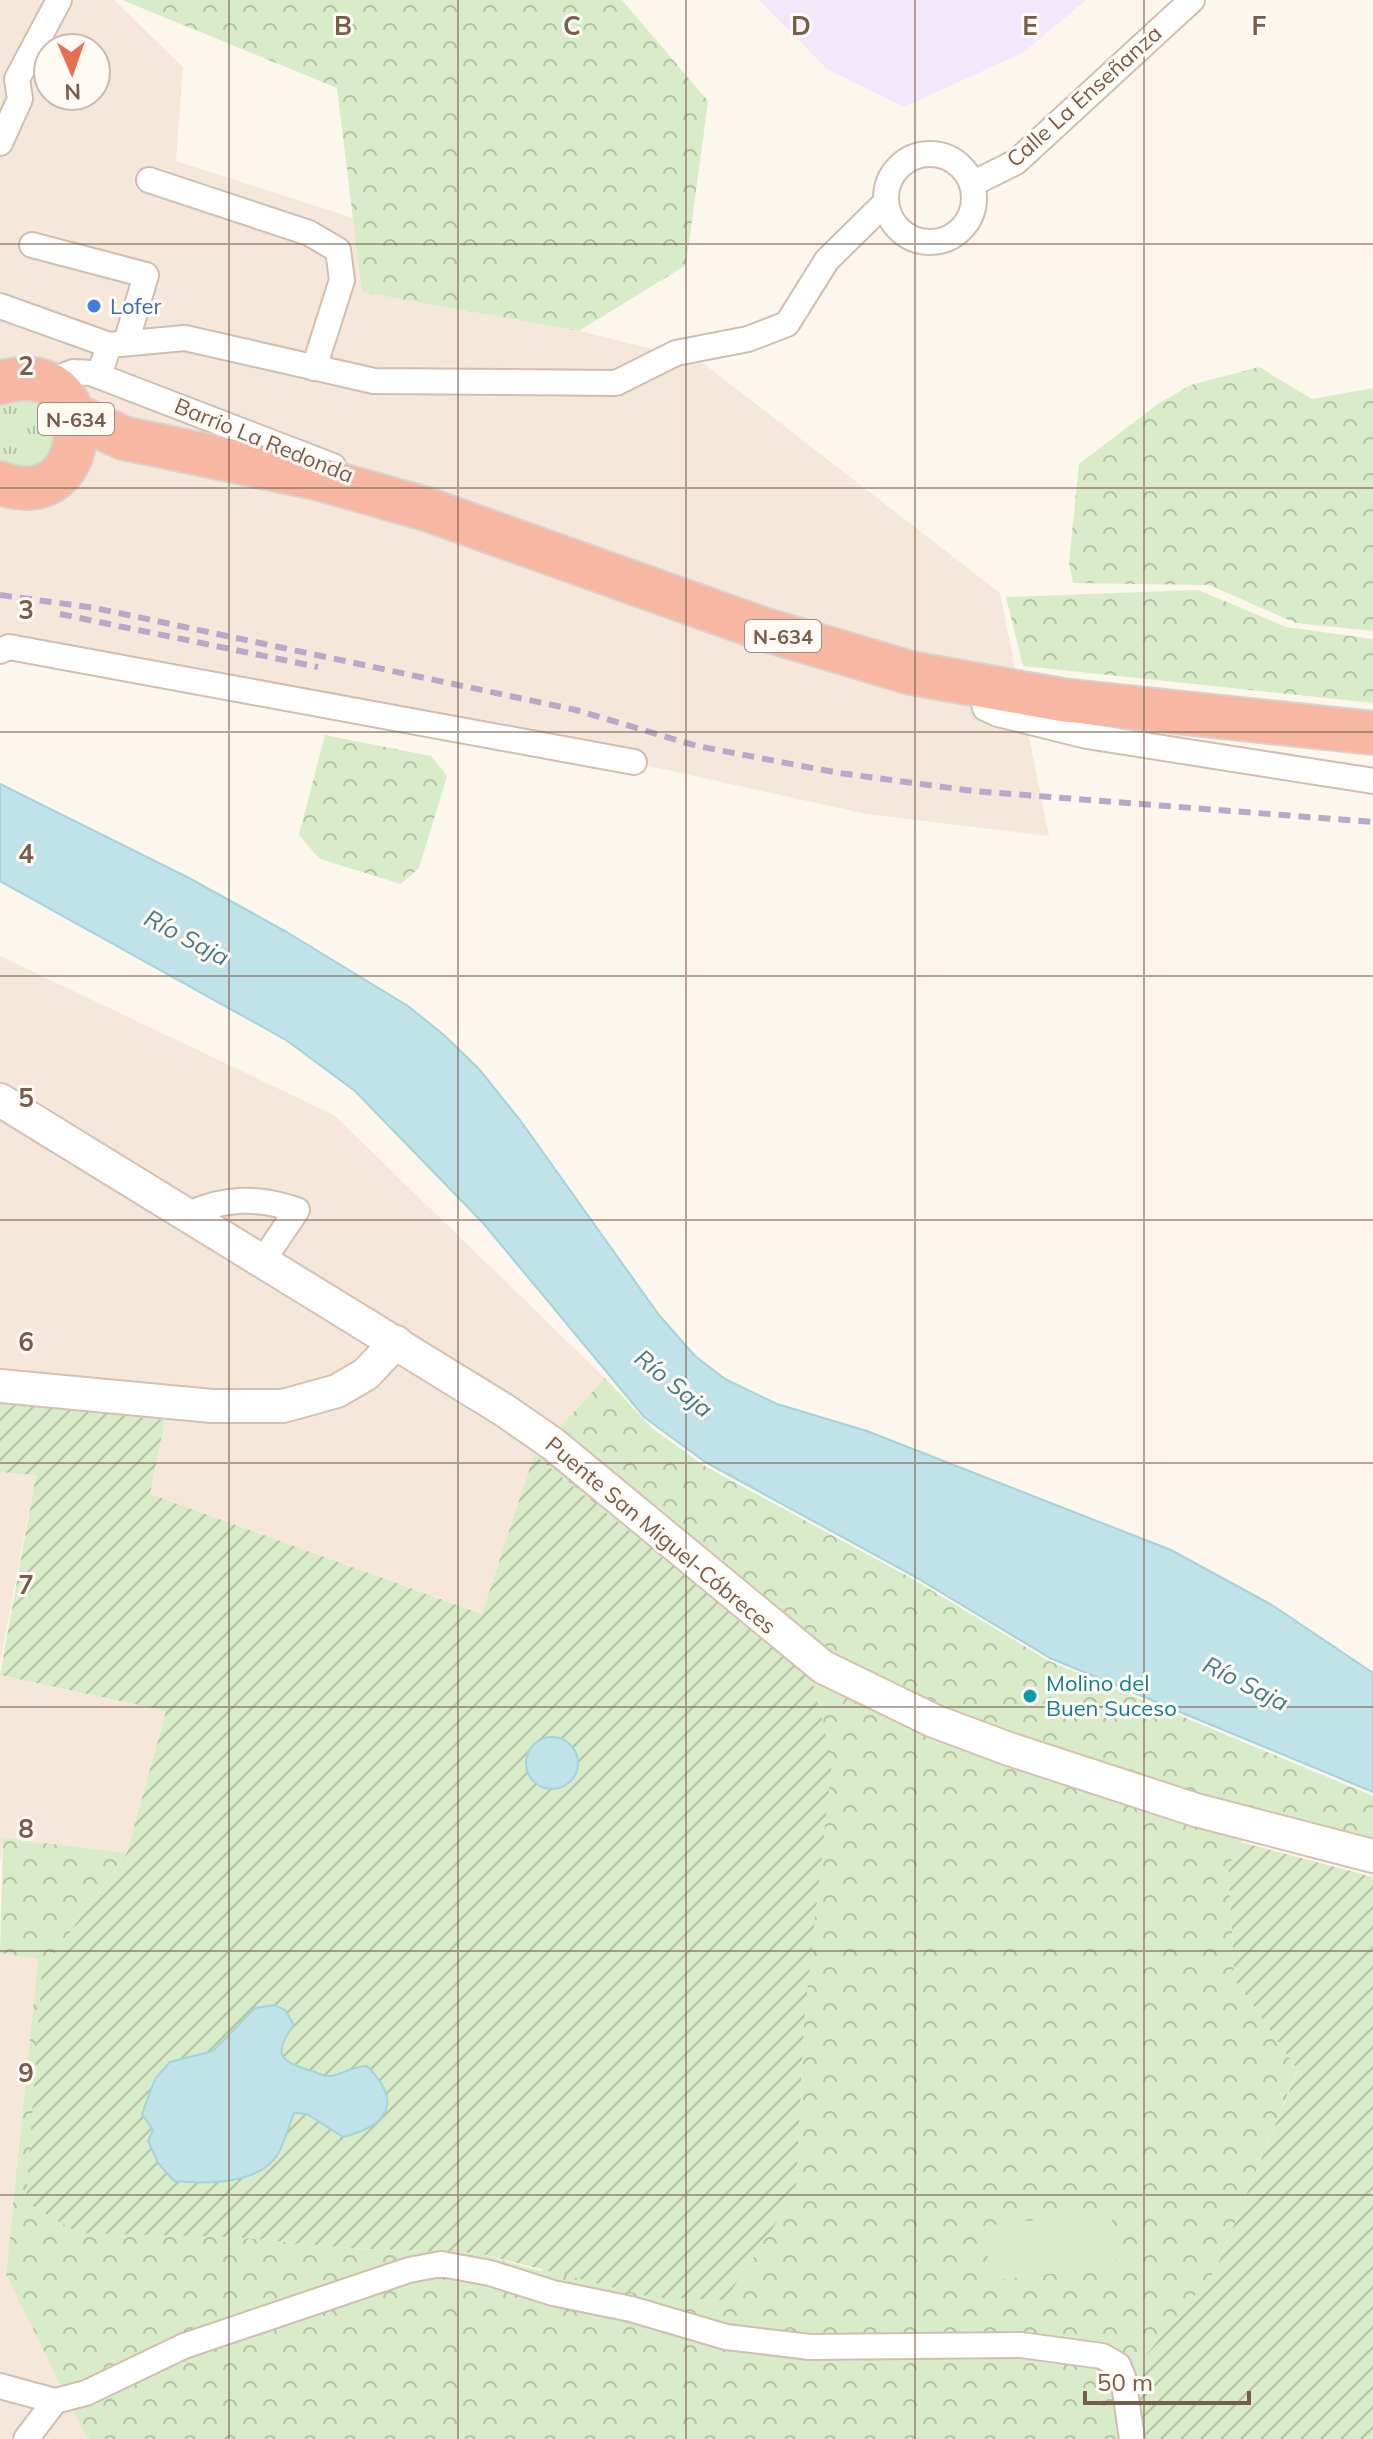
<svg xmlns="http://www.w3.org/2000/svg" width="1373" height="2439" font-family="Mulish,sans-serif">
<style>
.residential{fill:#f5e8da;fill-rule:evenodd}
.education{fill:#f3e8fa}
.grass{fill:url(#grass-tufts)}
.forest{fill:url(#forest-crowns)}
.garden{fill:url(#garden-furrows)}
.pitch{fill:#d8ecc9}
.water{fill:#bfe3e8;stroke:#a5d3da;stroke-width:2}
.lines{fill:none;stroke-linecap:round;stroke-linejoin:round}
.street-casing{stroke:#d1beb0;stroke-width:28}
.secondary-casing{stroke:#d6c0b0;stroke-width:36}
.highway-casing{stroke:#dad1cd;stroke-width:46}
.street{stroke:#fff;stroke-width:24}
.secondary{stroke:#fff;stroke-width:32}
.highway{stroke:#f7b7a3;stroke-width:42}
.rail{stroke:#b9a8c9;stroke-width:6;stroke-dasharray:12 8;stroke-linecap:butt}
.grid{fill:none;stroke:#7a5c4d;stroke-width:2;stroke-opacity:0.55}
.shop-dot{fill:#3f7fe0;stroke:#fffaf3;stroke-width:3}
.culture-dot{fill:#0f9aa8;stroke:#fffaf3;stroke-width:3}
.labels{text-anchor:middle;dominant-baseline:central;stroke-width:6;stroke-linejoin:round;paint-order:stroke}
.shield{fill:#fffaf3;stroke:#a28b7f;stroke-width:2}
.shield-label{font-size:20px;font-weight:bold;fill:#7a5c4d}
.street-label{font-size:22px;fill:#7a5c4d;stroke:#fffaf3}
.shop-label{font-size:22px;fill:#366cbe;stroke:#fffaf3;text-anchor:start}
.culture-label{font-size:22px;fill:#0d838f;stroke:#fffaf3;text-anchor:start}
.water-label{font-size:24px;font-style:italic;fill:#437c86;stroke:#fffaf3}
.grid-label{font-size:26px;text-anchor:middle;font-weight:bold;fill:#7a5c4d;stroke:#fffaf3;stroke-width:6;stroke-linejoin:round;paint-order:stroke}
</style>
<defs>
<pattern id="grass-tufts" width="24" height="20" patternUnits="userSpaceOnUse" patternTransform="scale(2)"><rect width="24" height="20" fill="#d8ecc9"/><path d="M3 7l-1-3M5 7V3M7 7l1-3M15 17l-1-3M17 17v-4M19 17l1-3" fill="none" stroke="#b4c2a5"/></pattern>
<pattern id="forest-crowns" width="20" height="18" patternUnits="userSpaceOnUse" patternTransform="scale(2)"><rect width="20" height="18" fill="#d8ecc9"/><path d="M2 6a3 3 0 1 1 6 0M12 15a3 3 0 1 1 6 0" fill="none" stroke="#b4c2a5"/></pattern>
<pattern id="garden-furrows" width="10" height="10" patternUnits="userSpaceOnUse" patternTransform="scale(2)"><rect width="10" height="10" fill="#d8ecc9"/><path d="M-1 1l2-2M0 10L10 0M9 11l2-2" fill="none" stroke="#b4c2a5"/></pattern>
</defs>
<rect width="100%" height="100%" fill="#fdf6ec"/>
<!-- residential -->
<g class="residential">
<path d="M0 0H114L183 67 176 161 353 218 369 293 579 331 699 360 1000 593 1049 836 866 814 505 734 0 651ZM48 48H96V96H48Z"/>
<path d="M0 956 334 1115 605 1378 534 1455 483 1614 150 1494 165 1420 0 1402Z"/>
<path d="M0 1472 36 1474 0 1664Z"/>
<path d="M0 1675 166 1711 127 1853 4 1838 0 1863Z"/>
<path d="M0 1953 38 1958 6 2274 90 2439H0Z"/>
</g>
<!-- education -->
<path class="education" d="M759 0H1086L1024 52 904 107 827 69Z"/>
<!-- grass -->
<path class="grass" d="M27 399C50 406 55 418 58 441L38 468 0 463V407Z"/>
<!-- forest -->
<g class="forest">
<path d="M122 0H622L708 101 686 265 579 331 362 292 337 88Z"/>
<path d="M1259 367 1312 399 1373 388V631L1296 623 1209 585 1073 583 1069 562 1079 464 1159 403 1191 385Z"/>
<path d="M1198 590 1286 627 1373 639V703L1023 666 1006 597Z"/>
<path d="M325 735 431 756 447 776 419 868 401 884 320 859 299 835Z"/>
<path d="M605 1378 652 1428 703 1465 911 1578 1049 1661 1373 1796V1841L1257 1811 1228 1867 1235 1980 1298 2069 1215 2271 1121 2387 1127 2439H90L84 2432 6 2274 38 1959 0 1953 3 1838 127 1853 42 1971 235 2237 347 2248 477 2253 540 2271 796 2193 804 2021 811 1676 534 1455Z"/>
</g>
<!-- garden -->
<g class="garden">
<path d="M0 1402 165 1420 150 1494 482 1614 534 1455 811 1676 832 1761 804 2021 796 2193 725 2300 651 2297 477 2253 347 2248 235 2237 78 2233 26 2202 42 1971 127 1853 166 1711 0 1675 36 1475 0 1472Z"/>
<path d="M1241 1842 1373 1877V2439H1127L1120 2387 1215 2271 1298 2070 1235 1980 1228 1867Z"/>
</g>
<!-- pitch -->
<path class="pitch" d="M1111 2211 1117 2266 991 2281 984 2226Z"/>
<!-- water -->
<g class="water">
<path d="M0 784 189 878 285 931 408 1006 444 1035 479 1069 520 1120 659 1315 695 1356 725 1379 777 1404 867 1431 1171 1550 1272 1605 1373 1673V1792L1050 1658 912 1575 705 1462 644 1417 483 1223 355 1091 286 1040 0 881Z"/>
<circle cx="552" cy="1763" r="26"/>
<path d="M274 2005 285 2010 294 2025C271 2055 281 2062 312 2071 319 2073 323 2077 330 2076 344 2074 353 2066 367 2066 404 2103 387 2126 343 2137L307 2114 294 2113C289 2126 285 2141 278 2154 259 2185 205 2184 174 2181L158 2163 148 2141 153 2130 142 2114 155 2079 170 2062 213 2051 255 2008Z"/>
</g>
<g class="lines">
<defs>
<g id="street">
<path d="M0 143 20 99 17 79 59 0"/>
<circle cx="930" cy="198" r="44"/>
<path d="M149 180 309 233 338 250 342 280 314 368"/>
<path d="M972 184 1016 162 1192 0"/>
<path d="M32 245 146 275 126 343"/>
<path d="M0 306 109 345"/>
<path d="M99 376 109 345 185 338 374 381 616 383 676 353 748 339 787 324 827 260 886 202"/>
<path d="M46 383 73 372 91 373 333 466"/>
<path d="M0 651 9 647 634 762"/>
<path d="M981 687 985 708 998 714 1087 736 1373 781"/>
<path d="M189 1214C226 1197 259 1197 297 1210L264 1259"/>
<path d="M0 2386 55 2401 86 2393 184 2346 409 2270 441 2264 490 2273 553 2293 631 2309 726 2337 810 2347 1021 2345 1102 2356 1118 2365 1123 2377 1132 2439"/>
<path d="M26 2439 55 2401"/>
</g>
<g id="secondary">
<path d="M0 1100 504 1410 553 1444 823 1667 934 1721 1009 1749 1196 1810 1373 1856"/>
<path d="M0 1386 212 1406H283L337 1391 366 1374 396 1342"/>
</g>
<g id="highway">
<path d="M0 383C104 349 97 520 0 483"/>
<path d="M75 415 123 438 320 479 426 509 763 629 911 673 1062 700 1373 733"/>
</g>
</defs>
<!-- street casing -->
<use href="#street" class="street-casing"/>
<!-- secondary casing -->
<use href="#secondary" class="secondary-casing"/>
<!-- highway casing -->
<use href="#highway" class="highway-casing"/>
<!-- street -->
<use href="#street" class="street"/>
<!-- secondary -->
<use href="#secondary" class="secondary"/>
<!-- highway -->
<use href="#highway" class="highway"/>
<!-- rail -->
<g class="rail">
<path d="M0 595 95 608 576 710 697 746 839 773 973 791 1373 822"/>
<path d="M60 614 318 667"/>
</g>
</g>
<!-- grid -->
<path class="grid" d="M229 0V2439M458 0V2439M686 0V2439M915 0V2439M1144 0V2439M0 244H1373M0 488H1373M0 732H1373M0 976H1373M0 1220H1373M0 1463H1373M0 1707H1373M0 1951H1373M0 2195H1373"/>
<!-- markers -->
<circle class="shop-dot" cx="94" cy="306" r="8"/>
<circle class="culture-dot" cx="1030" cy="1696" r="8"/>
<g class="labels">
<!-- shield labels -->
<g class="shield">
<rect x="38" y="403" width="76" height="32" rx="6"/>
<rect x="745" y="620" width="76" height="32" rx="6"/>
</g>
<g class="shield-label">
<text x="76" y="419">N-634</text>
<text x="783" y="636">N-634</text>
</g>
<!-- street labels -->
<g class="street-label">
<text transform="translate(1084 96) rotate(-42)">Calle La Enseñanza</text>
<text transform="translate(264 440) rotate(22)">Barrio La Redonda</text>
<text transform="translate(661 1535) rotate(40)">Puente San Miguel-Cóbreces</text>
</g>
<!-- shop labels -->
<g class="shop-label">
<text x="110" y="306">Lofer</text>
</g>
<!-- culture labels -->
<g class="culture-label">
<text x="1046" y="1683">Molino del<tspan x="1046" dy="25">Buen Suceso</tspan></text>
</g>
<!-- water labels -->
<g class="water-label">
<text transform="translate(187 937) rotate(28)">Río Saja</text>
<text transform="translate(674 1383) rotate(39)">Río Saja</text>
<text transform="translate(1246 1683) rotate(27)">Río Saja</text>
</g>
</g>
<g class="grid-label">
<text x="343" y="35">B</text>
<text x="572" y="35">C</text>
<text x="801" y="35">D</text>
<text x="1030" y="35">E</text>
<text x="1259" y="35">F</text>
<text x="26" y="375">2</text>
<text x="26" y="619">3</text>
<text x="26" y="863">4</text>
<text x="26" y="1107">5</text>
<text x="26" y="1351">6</text>
<text x="26" y="1594">7</text>
<text x="26" y="1838">8</text>
<text x="26" y="2082">9</text>
</g>
<!-- north arrow -->
<g transform="translate(72 72) rotate(178)"><circle r="38" fill="#fffaf3" stroke="#cabbb1" stroke-width="2"/>
<path d="M0-6L14 30L0 20L-14 30Z" fill="#e76f51"/>
<text y="-12" font-size="22" font-weight="bold" text-anchor="middle" fill="#7a5c4d">N</text>
</g>
<!-- scale -->
<path d="M1085 2391v12h164v-12" fill="none" stroke="#7a5c4d" stroke-width="4"/>
<text x="1097" y="2391" font-size="24" fill="#7a5c4d" stroke="#fffaf3" stroke-width="6" paint-order="stroke">50 m</text>
</svg>
